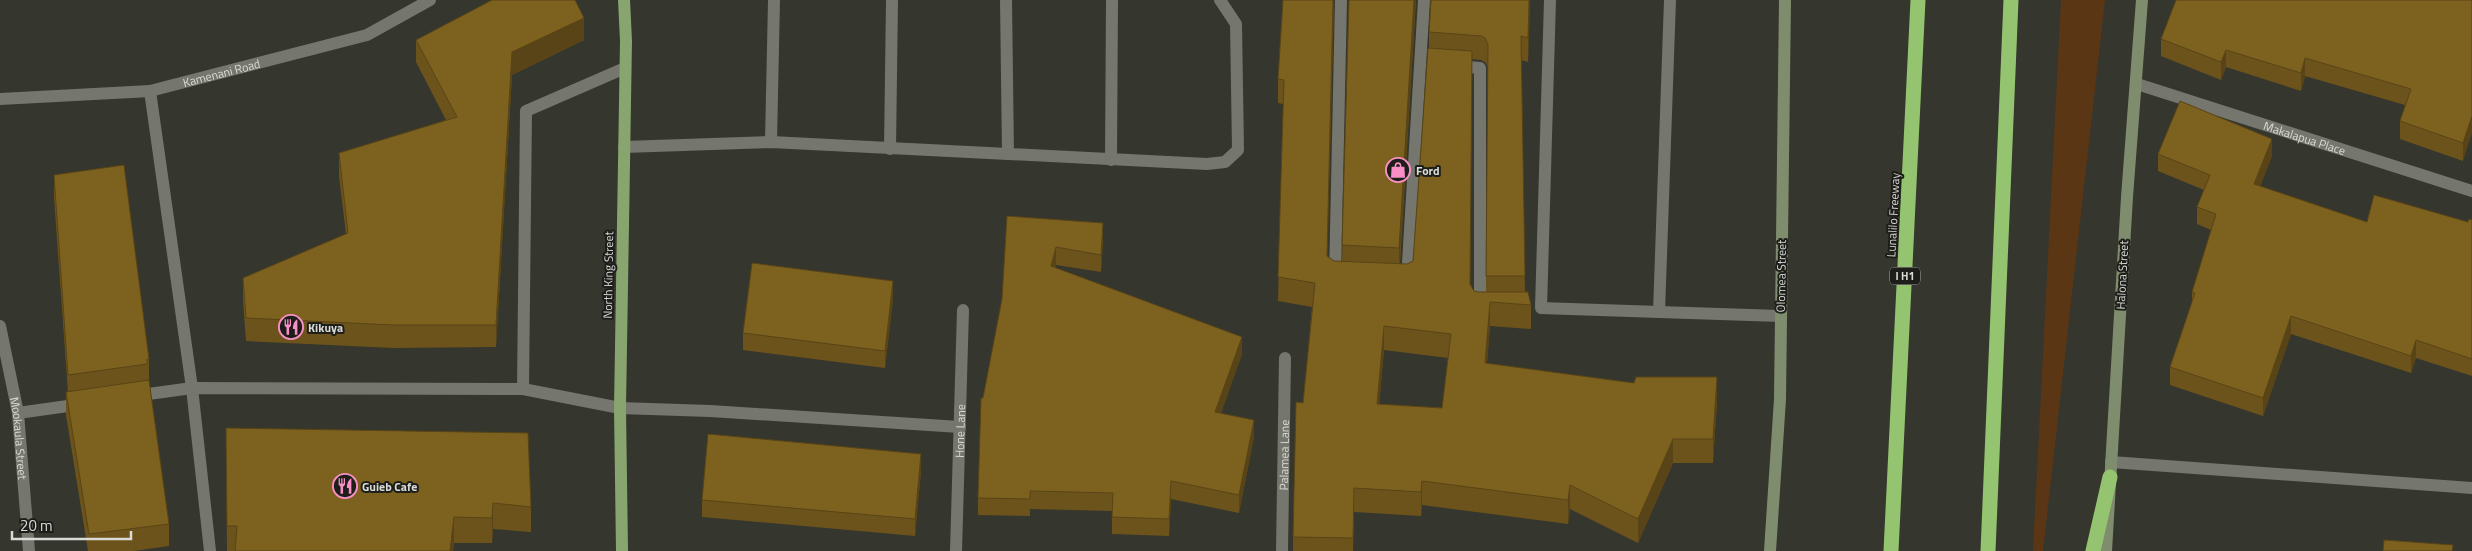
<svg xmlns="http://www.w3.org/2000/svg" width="2472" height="551" font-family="'Titillium Web',sans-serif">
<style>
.green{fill:#5b3614}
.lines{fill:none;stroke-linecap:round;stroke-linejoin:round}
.lane{stroke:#75766d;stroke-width:12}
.street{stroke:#75766d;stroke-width:12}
.secondary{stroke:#7f8d6e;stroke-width:12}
.primary{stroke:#88a56f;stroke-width:12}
.highway{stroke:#95c470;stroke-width:15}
.wall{fill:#6c531b;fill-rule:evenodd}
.shaded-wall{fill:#584416}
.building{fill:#7d611f;stroke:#584416;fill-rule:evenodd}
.labels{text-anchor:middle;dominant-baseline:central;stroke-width:4;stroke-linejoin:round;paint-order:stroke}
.shield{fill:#1d1d19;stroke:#a1a29d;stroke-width:1}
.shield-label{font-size:11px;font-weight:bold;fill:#dadbd6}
.street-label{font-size:12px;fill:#dadbd6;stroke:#1d1d19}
.poi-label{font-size:12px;font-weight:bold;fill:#dadbd6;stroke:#1d1d19;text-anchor:start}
</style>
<rect width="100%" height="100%" fill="#35362e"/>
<!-- green -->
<path class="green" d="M2061 0H2105L2043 551H2033Z"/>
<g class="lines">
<!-- lane -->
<g class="lane">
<path d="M1006 0 1008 154"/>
<path d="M1550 0 1541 308 1659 312"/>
<path d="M1670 0 1659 312 1781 316"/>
<path d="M1456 66 1480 68V308"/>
<path d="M150 91 192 388 210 551"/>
<path d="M771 142 774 0"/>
<path d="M624 147 771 142 1207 164 1225 162 1238 150 1236 24 1220 0"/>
<path d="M890 149 892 0"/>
<path d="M1111 160 1112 0"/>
<path d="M1335 277 1341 0"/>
<path d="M1407 279 1424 0"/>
<path d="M523 389 526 111 625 68"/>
<path d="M134 396 192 388 523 389 620 408 710 411 960 427"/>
<path d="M18 413 82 404"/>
<path d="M2111 462 2472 488"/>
</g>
<!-- street -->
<g class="street">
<path id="s1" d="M2137 84 2472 191"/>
<path id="s2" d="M0 99 150 91 367 35 430 0"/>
<path id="s3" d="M0 326 18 413 29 551"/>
<path id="s4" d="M956 551 963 310"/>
<path id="s5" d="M1282 551 1285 358"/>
</g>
<!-- secondary -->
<g class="secondary">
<path d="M1770 551 1780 399 1785 0"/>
<path d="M2106 551 2127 197 2142 0"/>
</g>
<!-- primary -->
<path class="primary" d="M622 551 620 408 626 41 624 0"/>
<!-- highway -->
<g class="highway">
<path d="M1891 551 1918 0"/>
<path d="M1988 551 2011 0"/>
<path d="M2093 551 2110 477"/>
</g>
</g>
<!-- wall -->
<g class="wall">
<path d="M1334 0 1327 257 1334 261H1342L1349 0H1416L1400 264H1407L1413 261 1429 48V32L1530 0 1528 62 1521 60 1525 292 1531 305V329L1490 326 1487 363 1717 401 1713 463H1673L1638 543 1570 509 1568 524 1422 505 1421 516 1354 512 1353 551H1293V537L1303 403 1312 307 1278 301 1283 104 1278 103V79ZM1472 59 1481 60 1485 62 1488 67 1486 292H1478L1474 291 1470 285ZM1384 350 1448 358 1442 408 1379 404Z"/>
<path d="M2472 0 2463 161 2400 139V121L2405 105 2305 76 2301 91 2226 67 2221 80 2161 56V39Z"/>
<path d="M416 40H584L512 75 496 347 393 348 246 341 243 301V278L346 234 339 176V153L446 120 416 62Z"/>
<path d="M2158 154 2272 156 2260 186 2367 222H2468L2472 220V376L2416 358 2411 373 2291 334 2263 416 2170 385V367L2192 303V292L2211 230 2197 224V207L2204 190 2158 171Z"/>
<path d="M54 175 149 359V380L169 524V546L134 551H88L66 415V392H68L54 198Z"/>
<path d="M1007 216 1103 240 1101 272 1056 265 1055 268 1242 354 1221 413 1254 437 1239 513 1171 499 1169 536 1112 534V511L1030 509V516L978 515V498L983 398 1002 299Z"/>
<path d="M893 299 885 368 743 350V333Z"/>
<path d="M226 428 531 507V532L493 529 492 543H454L453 551H227Z"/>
<path d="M921 471 915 536 702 517V500Z"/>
</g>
<!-- shaded-wall -->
<g class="shaded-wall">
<path d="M1333 0H1334L1327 280V256Z"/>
<path d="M1414 0H1416L1399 272V248Z"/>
<path d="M1529 0H1530L1528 62V38Z"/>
<path d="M584 18V40L512 75 496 347V325L512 52Z"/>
<path d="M2226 50V67L2221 80V62Z"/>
<path d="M2305 58V76L2301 91V73Z"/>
<path d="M2472 116V133L2463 161V143Z"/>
<path d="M2272 139V156L2254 202V184Z"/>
<path d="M1103 223V240L1101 272V255Z"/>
<path d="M1056 247V265L1051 284V266Z"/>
<path d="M893 281V299L885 368V351Z"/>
<path d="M1490 302V326L1485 387V363Z"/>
<path d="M2291 316V334L2263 416V398Z"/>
<path d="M1384 326V350L1377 428V404Z"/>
<path d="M1242 337V354L1215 429V412Z"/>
<path d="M2416 340V358L2411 373V356Z"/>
<path d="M1717 377V401L1713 463V439Z"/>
<path d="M1254 420V437L1239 513V495Z"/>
<path d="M1673 439V463L1638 543V519Z"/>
<path d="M921 454V471L915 536V519Z"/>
<path d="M1171 481V499L1169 536V519Z"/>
<path d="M1422 481V505L1421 516V492Z"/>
<path d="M1570 485V509L1568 524V500Z"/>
<path d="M493 503V529L492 543V518Z"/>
<path d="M454 517V543L453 551H450Z"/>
</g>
<!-- building -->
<g class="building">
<path d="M492 0H575L584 18 512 52 496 325H393L246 318 243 278 348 233 339 153 457 117 416 40Z"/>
<path d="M1283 0H1333L1327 256 1334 261 1407 264 1413 261 1428 48 1472 51 1470 284 1474 291 1478 292H1528L1531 305 1490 302 1485 363 1634 383 1636 377H1717L1713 439H1673L1638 519 1570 485 1568 500 1422 481 1421 492 1354 488 1353 538 1293 537 1296 402 1303 403 1315 283 1278 277 1284 80 1278 79ZM1384 326 1451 334 1442 408 1377 404Z"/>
<path d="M1349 0H1414L1399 248 1342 245Z"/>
<path d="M1431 0H1529L1528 38 1521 36 1525 276H1486L1488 44 1485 38 1481 36 1429 32Z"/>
<path d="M2176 0H2472V116L2463 143 2400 121 2411 89 2305 58 2301 73 2226 50 2221 62 2161 39Z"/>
<path d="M2180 101 2272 139 2254 184 2367 222 2374 195 2468 222 2469 219 2472 220V359L2416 340 2411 356 2291 316 2263 398 2170 367 2195 293 2192 292 2216 214 2197 207 2210 175 2158 154Z"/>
<path d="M124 165 149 359H147V364L68 375 54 175Z"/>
<path d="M1007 216 1103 223 1101 255 1056 247 1051 266 1242 337 1215 412 1254 420 1239 495 1171 481 1169 519 1112 517 1113 493 1030 491V499L978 498 981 398H983L1002 299Z"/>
<path d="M752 263 893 281 885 351 743 333Z"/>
<path d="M149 380 169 524 89 534 66 392Z"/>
<path d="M226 428 528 433 531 507 493 503 492 518 454 517 450 551H235L237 526H227Z"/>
<path d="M708 434 921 454 915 519 702 500Z"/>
<path d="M2384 540 2453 545 2452 551H2383Z"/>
</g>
<!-- icons -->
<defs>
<symbol id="shop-ring" viewBox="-11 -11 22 22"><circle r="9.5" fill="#1d1d19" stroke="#fa8fc7" stroke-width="1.5"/><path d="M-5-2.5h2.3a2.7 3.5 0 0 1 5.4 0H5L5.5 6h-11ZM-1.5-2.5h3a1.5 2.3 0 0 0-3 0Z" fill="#fa8fc7"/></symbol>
<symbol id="restaurant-ring" viewBox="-11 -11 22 22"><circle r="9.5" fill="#1d1d19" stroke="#fa8fc7" stroke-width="1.5"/><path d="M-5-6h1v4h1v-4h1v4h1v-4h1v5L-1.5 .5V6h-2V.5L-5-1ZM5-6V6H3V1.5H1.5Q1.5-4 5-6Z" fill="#fa8fc7"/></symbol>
</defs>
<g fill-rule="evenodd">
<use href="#shop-ring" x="1384" y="156" width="28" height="28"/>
<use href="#restaurant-ring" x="277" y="313" width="28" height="28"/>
<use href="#restaurant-ring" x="331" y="472" width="28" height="28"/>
</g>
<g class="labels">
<!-- shield labels -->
<rect class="shield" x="1890" y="267.5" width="30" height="17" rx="4"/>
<g class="shield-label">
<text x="1905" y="276">I H1</text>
</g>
<!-- street labels -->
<g class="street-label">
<text stroke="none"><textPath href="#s2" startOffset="224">Kamenani Road</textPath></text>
<text stroke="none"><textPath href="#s1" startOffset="176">Makalapua Place</textPath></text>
<text transform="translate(1893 215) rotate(-87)">Lunalilo Freeway</text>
<text transform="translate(608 275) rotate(-89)">North King Street</text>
<text transform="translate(2122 275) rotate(-87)">Halona Street</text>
<text transform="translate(1781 276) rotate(-89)">Olomea Street</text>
<text stroke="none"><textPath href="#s4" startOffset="120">Hone Lane</textPath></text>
<text stroke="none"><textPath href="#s3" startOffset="114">Mookaula Street</textPath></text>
<text stroke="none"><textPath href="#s5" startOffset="96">Palamea Lane</textPath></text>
</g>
<!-- poi labels -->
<g class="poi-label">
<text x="1416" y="170">Ford</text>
<text x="308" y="327">Kikuya</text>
<text x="362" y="486">Guieb Cafe</text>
</g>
</g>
<!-- scale -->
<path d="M12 531v8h119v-8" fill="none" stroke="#dadbd6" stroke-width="2.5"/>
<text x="20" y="531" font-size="15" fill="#dadbd6" stroke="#1d1d19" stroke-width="4" paint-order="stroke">20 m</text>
</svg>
